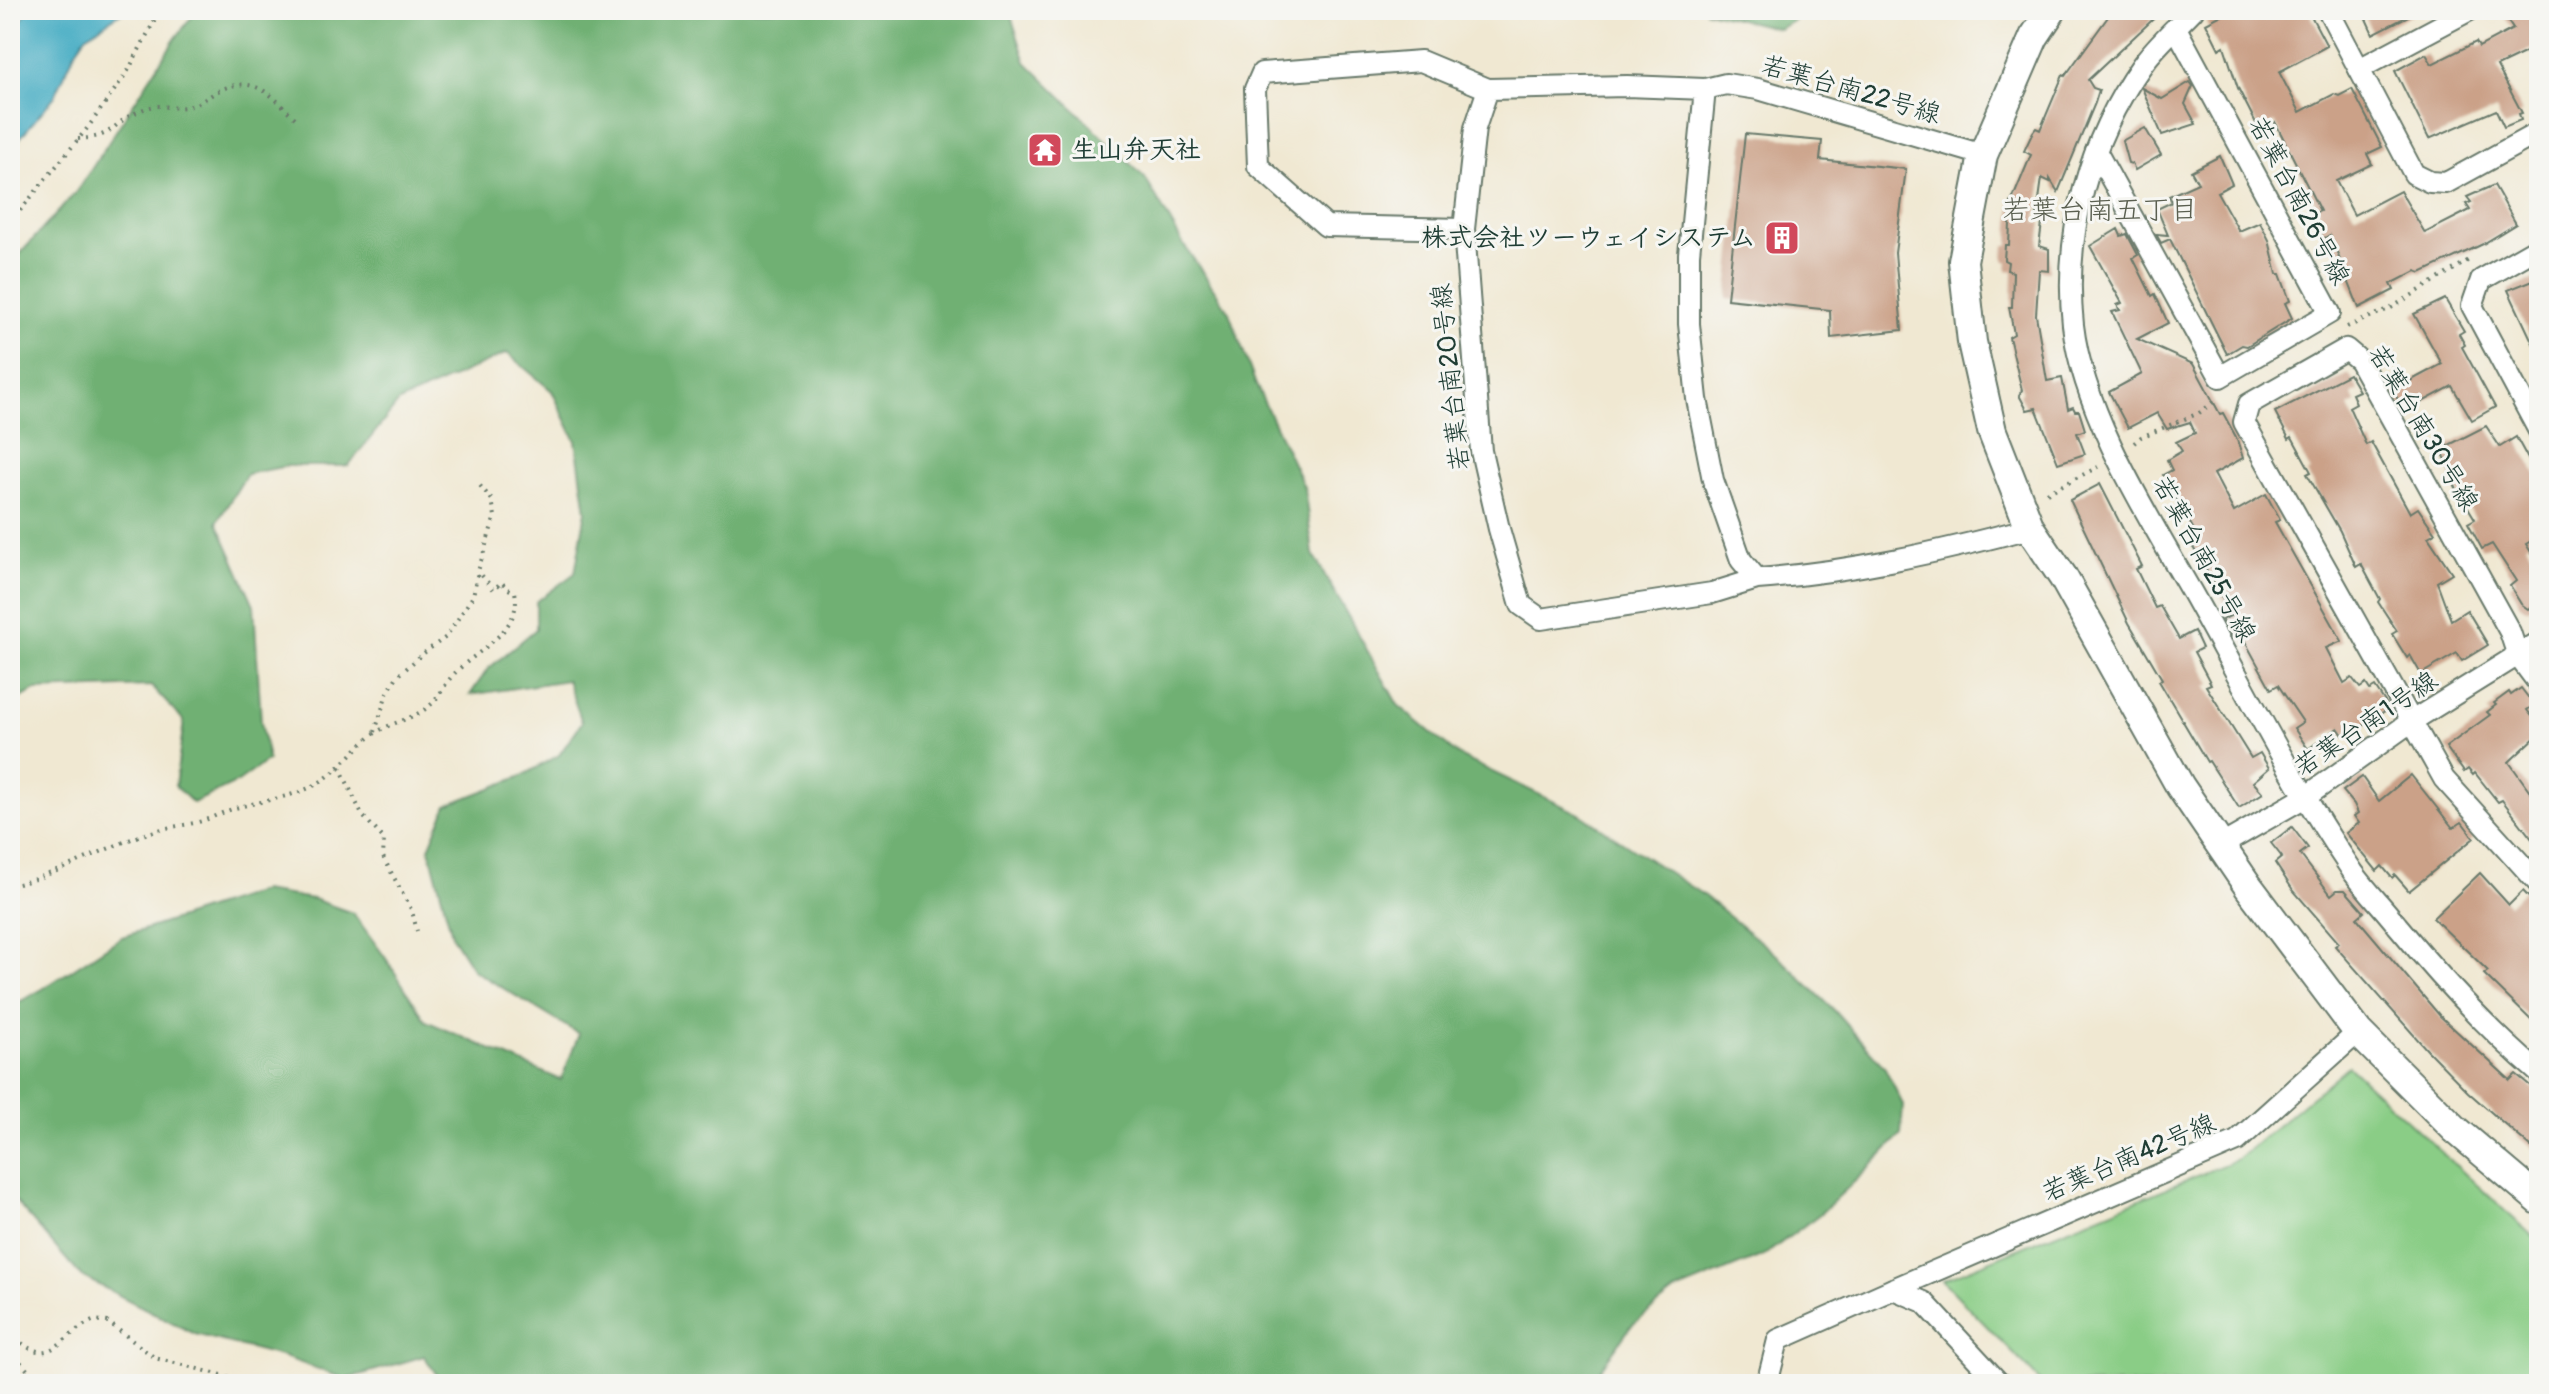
<svg xmlns="http://www.w3.org/2000/svg" width="2549" height="1394" font-family="Pangolin,'Klee One',sans-serif">
<style>
.green{fill:#8acd86;stroke:#54855d;stroke-width:2}
.forest{fill:#6fb073;stroke:#477654;stroke-width:2}
.water{fill:#44acc3;stroke:#32747c;stroke-width:2}
.building{fill:#cba188}
.lines{fill:none;stroke-linecap:round;stroke-linejoin:round}
.street-casing{stroke:#68796b;stroke-width:24}
.secondary-casing{stroke:#68796b;stroke-width:32}
.path{stroke:#68796b;stroke-width:4;stroke-dasharray:2 6;stroke-linecap:butt}
.street{stroke:#fff;stroke-width:20}
.secondary{stroke:#fff;stroke-width:28}
.labels{text-anchor:middle;dominant-baseline:central;stroke-width:6;stroke-linejoin:round;paint-order:stroke}
.street-label{font-size:26px;fill:#1f3d34;stroke:#f6f6f2}
.poi-label{font-size:26px;font-weight:bold;fill:#1f3d34;stroke:#f6f6f2;text-anchor:start}
.neighbourhood-label{font-size:28px;fill:#5b6051;stroke:#f6f6f2}
</style>
<rect width="100%" height="100%" fill="#f6f6f2"/>
<filter id="ink" filterUnits="userSpaceOnUse"><feTurbulence type="fractalNoise" baseFrequency=".0125" numOctaves="2"/><feDisplacementMap in="SourceGraphic" scale="16" xChannelSelector="R" yChannelSelector="G"/><feConvolveMatrix kernelMatrix="1 2 1 2 8 2 1 2 1" color-interpolation-filters="sRGB"/></filter>
<filter id="wash" filterUnits="userSpaceOnUse"><feTurbulence type="fractalNoise" baseFrequency=".006" numOctaves="4" result="noise"/><feDisplacementMap in="SourceGraphic" scale="32" xChannelSelector="R" yChannelSelector="G"/><feGaussianBlur stdDeviation="1.8" result="paint"/><feColorMatrix in="noise" values="0 0 0 0 0 0 0 0 0 0 0 0 0 0 0 0 0 1.4 0 .05"/><feComposite in="paint" operator="in"/></filter>
<g filter="url(#wash)">
<rect width="100%" height="100%" fill="#f0e8d2"/>
<!-- green -->
<path class="green" d="M2348 1066 2539 1242V1384H2043L1942 1280 2238 1159Z"/>
<!-- forest -->
<g class="forest">
<path d="M197 10H1009L1026 62 1145 178 1182 242 1228 310 1256 385 1304 487 1313 554 1398 705 1459 756 1580 814 1703 895 1778 956 1834 1010 1885 1068 1903 1105 1901 1135 1868 1169 1821 1213 1766 1254 1676 1291 1632 1325 1597 1374 1595 1384H443L424 1356 346 1379 284 1357 195 1334 81 1276 10 1195V1007L41 990 122 937 262 891 313 899 353 913 385 957 426 1021 561 1080 579 1034 473 970 453 938 429 848 447 805 522 776 559 755 582 722 567 680 470 695 488 669 536 629V602L575 573 586 511 576 441 552 391 507 353 399 402 348 466H287L247 474 217 522 254 605 261 722 268 760 238 782 193 803 175 786 184 721 151 686 36 690 13 702 10 709V265L78 190 175 39Z"/>
<path d="M1704 10H1811L1779 29Z"/>
</g>
<!-- water -->
<path class="water" d="M28 10H125L86 36 76 50 55 96 10 150V38Z"/>
<g id="blocks">
<!-- building -->
<g class="building">
<path d="M2113 10H2163L2088 80 2093 88 2099 90 2095 103 2058 192 2050 179V182L2042 178 2036 222 2042 223 2039 246 2049 249V271L2039 270 2036 315 2047 381 2062 378 2068 409 2073 407 2075 411H2079L2085 430 2077 433 2085 454 2058 463 2036 408 2027 410 2019 395 2022 390 2009 337 2014 334 2009 307H2012L2013 272 2007 270 2008 262 2004 260 2005 245H2009L2011 203 2031 155 2024 151 2033 132 2036 128 2040 130 2063 75 2065 76Z"/>
<path d="M2231 10H2308L2327 46 2279 72 2300 112 2334 94 2339 96 2352 89 2382 147 2367 154 2372 164 2336 181 2354 215 2400 191 2425 233 2470 210 2466 204 2471 202 2467 197 2494 185 2516 224 2483 244 2421 273 2416 271 2391 284 2394 290 2359 308 2330 235 2323 239 2313 214 2320 211 2275 122 2260 131 2238 88 2224 46 2219 49 2206 23Z"/>
<path d="M2362 10H2420L2373 34Z"/>
<path d="M2519 10H2539V46L2497 66 2522 113 2519 114 2521 120 2504 127 2496 110 2429 139 2395 71 2426 54 2432 64 2476 42 2479 47 2513 29 2505 17Z"/>
<path d="M2190 82 2193 86 2185 104 2196 124 2162 135 2142 88 2162 99Z"/>
<path d="M2145 128 2161 155 2135 170 2132 164 2128 163 2122 141Z"/>
<path d="M1745 134 1822 141 1820 160 1906 169 1895 253 1902 330 1831 338 1830 310 1727 299Z"/>
<path d="M2220 156 2232 184 2217 192 2239 231 2260 222 2269 240 2277 274H2280L2290 301 2285 303 2292 318 2247 346 2242 345 2227 354 2170 239 2161 243 2156 234 2168 235 2157 209 2172 202 2169 196 2198 183 2191 171Z"/>
<path d="M2118 229 2121 236 2127 234 2138 255 2133 258 2152 296 2155 294 2168 323 2137 339 2193 364 2220 414 2223 413 2236 437 2243 458 2214 474 2234 512 2266 494 2280 520 2275 522 2342 641 2326 648 2344 683 2352 678 2360 688 2366 684 2370 690 2375 687 2389 708 2358 729 2356 726 2343 735 2338 728 2308 749 2294 728 2303 722 2278 685 2271 689 2241 634 2232 639 2222 620 2232 615 2186 535 2194 530 2163 475 2172 470 2167 460 2182 451 2176 442 2195 433 2190 422 2167 429 2157 413 2128 428 2109 392 2142 374 2112 312 2120 310 2117 305 2122 303 2090 246Z"/>
<path d="M2533 280 2539 293V356L2508 290Z"/>
<path d="M2445 299 2464 331 2459 334 2465 345 2462 347 2495 407 2472 420 2452 386 2404 412 2393 390 2442 364 2414 314Z"/>
<path d="M2349 374 2359 391 2352 394 2356 403 2349 407 2366 445 2371 442 2410 513 2418 508 2435 533 2428 537 2452 573 2437 582 2451 620 2467 610 2488 645 2462 661 2457 653 2421 674 2410 655 2407 658 2392 634 2397 631 2378 602 2380 599 2361 564 2356 567 2340 531 2307 474 2311 472 2292 437 2289 439 2275 412Z"/>
<path d="M2486 426 2500 447 2516 437 2539 479V536L2526 544 2539 565V601L2528 609 2521 604 2510 586 2516 581 2492 544 2482 549 2468 523 2475 519 2449 476 2453 475 2441 449Z"/>
<path d="M2100 484 2142 566 2136 569 2155 608 2160 606 2179 639 2194 631 2202 648 2194 652 2211 684 2206 686 2251 758 2260 753 2269 768 2253 782 2263 793 2239 808 2209 761 2207 762 2159 681 2162 679 2129 623 2070 500Z"/>
<path d="M2521 688 2534 705 2527 710 2539 725V734L2509 762 2539 804V848L2502 800 2498 802 2475 773 2473 775 2468 769 2464 772 2446 747 2490 715 2487 712 2496 705 2494 703 2509 692 2511 695Z"/>
<path d="M2411 775 2453 828 2462 822 2474 838 2409 891 2395 875 2392 878 2382 866 2377 871 2346 833 2359 823 2354 816 2358 813 2354 804 2343 791 2362 777 2379 801Z"/>
<path d="M2292 827 2308 848 2300 854 2331 895 2337 890H2345L2364 912 2357 918 2440 1016 2510 1080 2516 1074 2539 1093V1154L2468 1092 2428 1051 2335 946 2339 943 2293 890 2275 863 2282 857 2271 843Z"/>
<path d="M2480 873 2509 905 2523 891 2539 908V1028L2484 974 2488 971 2433 918Z"/>
</g>
</g>
</g>
<g filter="url(#ink)">
<use href="#blocks" fill-opacity="0" stroke="#68796b" stroke-width="2"/>
<g class="lines">
<defs>
<g id="street">
<path d="M2193 10C2176 28 2156 45 2142 65 2089 140 2063 233 2073 325 2083 413 2147 514 2191 591 2244 685 2292 783 2353 872 2366 890 2383 907 2397 925 2440 977 2487 1029 2539 1073"/>
<path d="M2328 10 2414 174 2430 182 2446 183 2539 132"/>
<path d="M2359 69 2470 10"/>
<path d="M1705 89 1726 84 1758 89 1983 155"/>
<path d="M2096 151 2220 377 2330 313 2176 28"/>
<path d="M1464 229 1326 226 1258 166 1255 89 1262 73 1421 61 1488 89"/>
<path d="M2539 247 2481 280 2472 306 2539 431"/>
<path d="M1757 579 1712 593 1541 619 1521 605 1499 529 1481 451 1464 229 1475 128 1488 89 1627 86 1705 89 1689 254V324L1697 399 1713 480 1741 560 1757 579C1850 572 1940 552 2030 528"/>
<path d="M2539 684 2518 656 2510 632 2359 360 2346 349 2249 404 2244 422 2444 779 2539 884"/>
<path d="M2220 846 2307 796 2412 721 2539 642"/>
<path d="M1893 1289 2237 1141 2358 1032"/>
<path d="M1767 1384 1778 1340 1893 1289 1924 1302 2000 1384"/>
</g>
<path id="secondary" d="M2052 10 2034 37 1983 155 1963 261 1972 342 1992 431 2030 528 2063 577 2180 786 2248 886 2358 1032 2455 1129 2539 1200"/>
</defs>
<!-- street casing -->
<use href="#street" class="street-casing"/>
<!-- secondary casing -->
<use href="#secondary" class="secondary-casing"/>
<!-- path -->
<g class="path">
<path d="M78 139C116 137 109 125 137 112 163 100 162 110 185 107 198 106 207 97 218 91 255 73 272 96 297 120"/>
<path d="M10 223 89 126 128 71 160 10"/>
<path d="M2347 327 2391 308 2469 260"/>
<path d="M2134 443 2141 437 2199 413 2218 399"/>
<path d="M2047 493 2098 467"/>
<path d="M375 732 386 696 396 678 421 655 446 637 473 596 478 571 495 516 492 500 477 482"/>
<path d="M340 767 362 815 384 839 383 857 412 911 417 931"/>
<path d="M10 886C62 874 107 845 158 830 173 826 190 825 205 820 216 816 227 810 239 807 262 801 287 798 309 788 336 776 351 751 374 734 390 722 412 720 428 707 440 698 444 684 454 674 476 650 523 631 515 592L508 589 501 582 494 590 478 571"/>
<path d="M10 1332C51 1376 59 1333 95 1320L108 1322 155 1358 257 1384"/>
<path d="M10 1350 31 1374 34 1384"/>
</g>
<!-- street -->
<use href="#street" class="street"/>
<!-- secondary -->
<use href="#secondary" class="secondary"/>
</g>
</g>
<!-- icons -->
<defs>
<symbol id="temple-square" viewBox="-11 -11 22 22"><rect x="-9" y="-9" width="18" height="18" rx="4" fill="#d1495b" stroke="#f6f6f2"/><path d="M0-6L5-2H3V0L6.5 2.5H4V6H1.5V3h-3V6H-4V2.5H-6.5L-3 0V-2H-5Z" fill="#fff"/></symbol>
<symbol id="building-square" viewBox="-11 -11 22 22"><rect x="-9" y="-9" width="18" height="18" rx="4" fill="#d1495b" stroke="#f6f6f2"/><path d="M-4-6H4V6H1V3H-1V6H-4ZM-2.5-4.3h1.7v1.8h-1.7ZM.8-4.3h1.7v1.8H.8ZM-2.5-1h1.7V.8h-1.7ZM.8-1h1.7V.8H.8Z" fill="#fff"/></symbol>
</defs>
<g fill-rule="evenodd">
<use href="#temple-square" x="1025" y="130" width="40" height="40"/>
<use href="#building-square" x="1762" y="218" width="40" height="40"/>
</g>
<g class="labels">
<!-- street labels -->
<g class="street-label">
<text transform="translate(1851 90) rotate(16)">若葉台南22号線</text>
<text transform="translate(2299 201) rotate(62)">若葉台南26号線</text>
<text transform="translate(1451 377) rotate(-96)">若葉台南20号線</text>
<text transform="translate(2423 428) rotate(59)">若葉台南30号線</text>
<text transform="translate(2204 559) rotate(61)">若葉台南25号線</text>
<text transform="translate(2366 724) rotate(-34)">若葉台南1号線</text>
<text transform="translate(2129 1158) rotate(-23)">若葉台南42号線</text>
</g>
<!-- poi labels -->
<g class="poi-label">
<text x="1071" y="150">生山弁天社</text>
<text x="1756" y="238" text-anchor="end">株式会社ツーウェイシステム</text>
</g>
<!-- neighbourhood labels -->
<g class="neighbourhood-label">
<text x="2100" y="210">若葉台南五丁目</text>
</g>
</g>
<!-- margin -->
<rect width="2549" height="1394" fill="none" stroke="#f6f6f2" stroke-width="40"/>
</svg>
